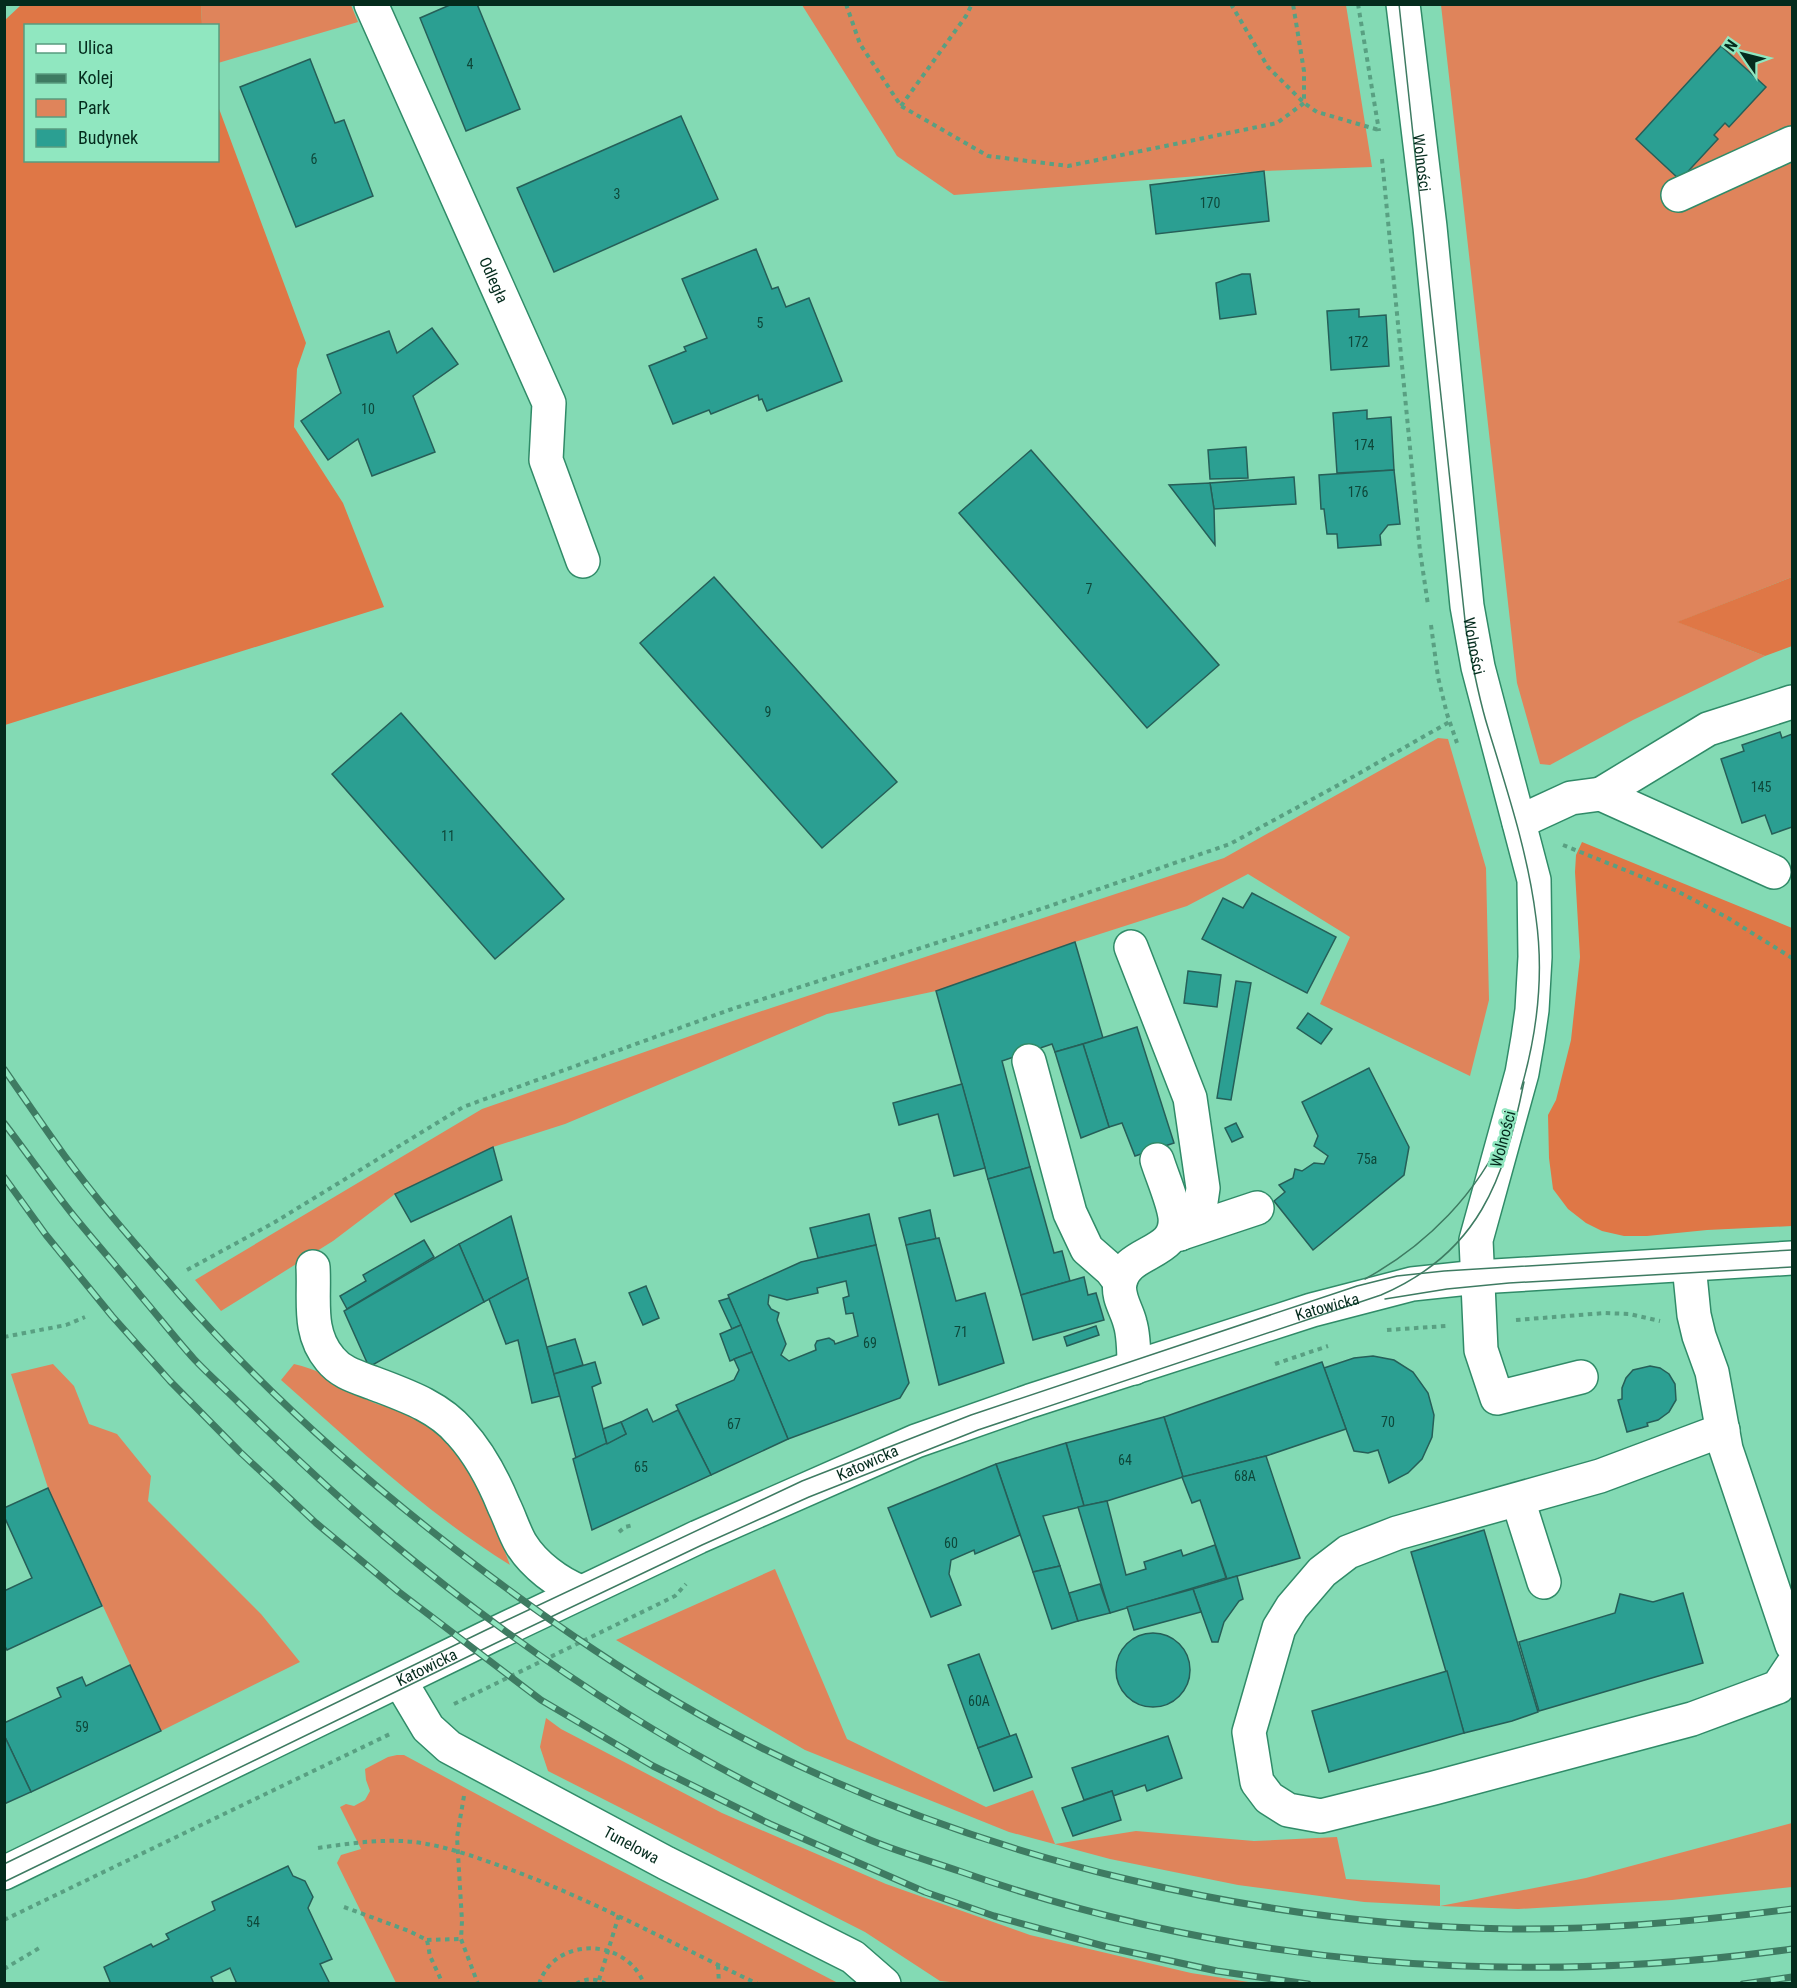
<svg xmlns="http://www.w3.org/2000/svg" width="1797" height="1988" font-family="'Roboto Condensed',sans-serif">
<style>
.green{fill:#df845b}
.forest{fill:#df7746}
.building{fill:#2b9f92;stroke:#265f58;stroke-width:1.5;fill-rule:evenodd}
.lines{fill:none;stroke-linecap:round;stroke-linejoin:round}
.minor-casing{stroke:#308b68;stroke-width:36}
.path{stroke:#59a082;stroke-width:4;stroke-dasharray:4.5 4.5;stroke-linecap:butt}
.minor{stroke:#fff;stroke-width:33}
.tram{stroke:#3e7b62;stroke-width:1.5}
.rail-casing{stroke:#3e7b62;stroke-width:7}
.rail{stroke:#90e7c0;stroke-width:4.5;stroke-dasharray:14;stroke-linecap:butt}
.labels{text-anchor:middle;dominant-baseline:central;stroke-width:5;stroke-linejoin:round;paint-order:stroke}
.number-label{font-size:14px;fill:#0e483a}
.street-label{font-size:16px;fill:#042b1d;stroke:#90e7c0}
</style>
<rect width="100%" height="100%" fill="#83dab4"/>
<!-- green -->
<g class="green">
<path d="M201 5H351L358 22 218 63V26L202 25Z"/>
<path d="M802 5H1346L1372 167 1263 171 954 195 897 156Z"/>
<path d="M1441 5H1792V577L1678 622 1765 656 1633 720 1550 765 1540 764 1517 683Z"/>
<path d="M1438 738 1448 739 1486 868 1489 1000 1470 1076 1320 1004 1350 937 1248 874 1187 906 1075 942 936 991 827 1014 565 1124 493 1147 395 1194 333 1241 221 1311 195 1280 482 1109 747 1016 1224 858Z"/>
<path d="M53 1364 74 1386 89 1424 117 1434 151 1476 148 1501 261 1614 300 1662 161 1731 48 1488 11 1374Z"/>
<path d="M294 1364C315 1369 334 1378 353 1389 358 1393 362 1397 368 1400 381 1408 399 1406 412 1413 470 1446 487 1507 510 1565 426 1513 355 1445 281 1380Z"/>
<path d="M775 1569 847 1739 986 1807 1033 1790 1055 1844 1136 1831 1254 1841 1337 1837 1346 1879 1440 1885V1906L1586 1878 1792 1823V1887L1672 1900 1518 1909 1440 1906 1364 1902 1238 1885 1110 1859 1009 1832 805 1750 616 1640Z"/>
<path d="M546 1718 561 1729 722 1813 886 1884 1030 1935 1191 1973 1255 1983 971 1984 940 1981 865 1932 548 1771 540 1747Z"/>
<path d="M397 1755H404L575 1847 838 1983H396L337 1863 341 1855 361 1849 340 1807 346 1804 354 1806 365 1800 370 1791 366 1780 365 1769 388 1757Z"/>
</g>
<!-- forest -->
<g class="forest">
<path d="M21 5H201L202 25 26 26V160H218V106L306 343 297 369 294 427 343 503 384 607 5 725 4 21Z"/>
<path d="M1792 577V646L1765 656 1677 622Z"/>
<path d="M1582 842 1792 928V1226L1707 1230 1647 1236H1624L1602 1231 1586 1223 1568 1209 1553 1189 1549 1158 1548 1115 1556 1100 1571 1040 1580 957 1575 872 1576 855Z"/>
</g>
<!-- building -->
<g class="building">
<path d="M452 4H477L520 109 466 131 420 18Z"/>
<path d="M1721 46 1766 87 1729 127 1725 123 1714 135 1718 139 1680 180 1636 139Z"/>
<path d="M310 59 335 123 344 120 373 196 296 227 240 87Z"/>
<path d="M681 116 718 199 554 272 517 188Z"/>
<path d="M1264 171 1269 221 1156 234 1150 185Z"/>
<path d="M756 249 772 289 778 287 786 307 809 298 842 381 767 411 762 399 759 400 758 395 711 414 709 410 673 424 649 366 686 351 684 347 707 338 682 279Z"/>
<path d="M1242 274H1250L1256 314 1220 319 1216 283Z"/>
<path d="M1359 309V317L1386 315 1389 366 1331 370 1327 311Z"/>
<path d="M432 328 458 364 413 396 435 452 372 476 358 439 328 460 301 421 341 393 327 355 389 331 397 353Z"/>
<path d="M1367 410V419L1391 417 1394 470 1337 473 1333 413Z"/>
<path d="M1246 447 1248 478 1210 479 1208 450Z"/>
<path d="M1031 450 1219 665 1147 728 959 513Z"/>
<path d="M1394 470 1400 524 1388 525 1380 535 1381 545 1338 548 1337 534H1327L1324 509H1321L1319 475Z"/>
<path d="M1294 477 1296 504 1214 509 1210 483Z"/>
<path d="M1210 483 1214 509 1215 545 1169 485Z"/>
<path d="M714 577 897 782 822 848 640 643Z"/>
<path d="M401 713 564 899 495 959 332 774Z"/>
<path d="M1780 732 1782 738 1792 734V827L1772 834 1765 815 1742 823 1721 759 1744 751 1742 745Z"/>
<path d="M1252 893 1336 937 1307 993 1202 939 1223 898 1243 908Z"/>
<path d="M1075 942 1103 1038 1055 1052 1052 1044 1002 1061 1030 1167 988 1179 936 991Z"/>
<path d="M1188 971 1221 975 1217 1007 1184 1003Z"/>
<path d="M1236 981 1251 983 1231 1100 1217 1098Z"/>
<path d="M1308 1013 1332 1029 1321 1044 1297 1028Z"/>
<path d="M1137 1027 1174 1143 1135 1156 1122 1123 1109 1127 1083 1044Z"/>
<path d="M1083 1044 1109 1127 1081 1138 1055 1052Z"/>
<path d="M1369 1068 1409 1147 1404 1175 1313 1250 1274 1201 1285 1192 1279 1185 1293 1178 1295 1169 1302 1171 1314 1163 1324 1164 1328 1156 1314 1146 1318 1136 1302 1102Z"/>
<path d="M962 1084 985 1168 954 1176 938 1114 899 1125 893 1103Z"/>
<path d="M1236 1123 1243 1137 1232 1142 1225 1128Z"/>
<path d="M493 1147 502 1180 411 1222 395 1194Z"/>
<path d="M1030 1167 1054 1253 1062 1251 1070 1281 1021 1295 988 1179Z"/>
<path d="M930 1210 936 1239 906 1245 899 1218Z"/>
<path d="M869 1214 876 1245 818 1258 810 1228Z"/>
<path d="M511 1216 528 1278 484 1302 459 1244Z"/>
<path d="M939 1238 956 1301 985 1293 1004 1363 939 1385 906 1245Z"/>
<path d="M424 1240 434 1257 347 1309 340 1296 366 1281 363 1275Z"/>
<path d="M459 1244 484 1302 369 1367 344 1311Z"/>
<path d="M876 1245 909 1383 900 1398 788 1439 728 1295 801 1262ZM846 1281 849 1296 843 1298 846 1314 853 1313 858 1336 835 1344 834 1341 829 1338 817 1341 815 1345 816 1350 789 1361 781 1355 786 1344 777 1320 779 1313 771 1309 768 1304 769 1295 787 1300 818 1293 817 1288Z"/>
<path d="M1084 1277 1088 1295 1096 1293 1104 1320 1033 1340 1021 1295Z"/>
<path d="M528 1278 560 1396 532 1403 518 1340 506 1344 489 1299Z"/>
<path d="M646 1286 659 1318 643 1325 629 1293Z"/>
<path d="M729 1298 741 1325 732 1329 719 1301Z"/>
<path d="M741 1325 752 1352 730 1361 720 1334Z"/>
<path d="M1096 1326 1099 1335 1067 1346 1064 1337Z"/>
<path d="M575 1339 583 1365 554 1374 547 1347Z"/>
<path d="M752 1352 788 1439 711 1475 676 1405 734 1380 739 1370 734 1359Z"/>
<path d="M1373 1356 1394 1360 1413 1372 1428 1393 1434 1415 1432 1437 1422 1459 1408 1473 1389 1483 1378 1450 1368 1453 1354 1451 1324 1368 1354 1358Z"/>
<path d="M595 1362 601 1383 592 1387 607 1444 576 1458 554 1374Z"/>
<path d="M1322 1362 1346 1429 1266 1456 1183 1477 1164 1417Z"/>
<path d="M1650 1366 1660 1368 1669 1374 1675 1384 1676 1400 1669 1412 1658 1420 1647 1423 1648 1426 1627 1432 1618 1400 1622 1399V1388L1626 1378 1633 1370Z"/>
<path d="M647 1409 653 1422 678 1410 711 1475 592 1530 573 1459 626 1434 621 1422Z"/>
<path d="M1164 1417 1183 1477 1107 1501 1084 1506 1066 1443Z"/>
<path d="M621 1422 626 1434 607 1444 603 1429Z"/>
<path d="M1066 1443 1084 1506 1043 1516 1060 1566 1033 1572 996 1464Z"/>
<path d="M1266 1456 1300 1558 1227 1579 1200 1500 1192 1503 1182 1477Z"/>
<path d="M996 1464 1020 1535 975 1554 974 1550 951 1560 949 1574 961 1605 931 1617 888 1508Z"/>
<path d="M48 1488 102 1606 7 1650 4 1645V1591L32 1578 4 1516V1508Z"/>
<path d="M1107 1501 1126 1575 1146 1569 1144 1562 1181 1550 1183 1556 1215 1545 1226 1578 1110 1613 1078 1507Z"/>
<path d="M1484 1530 1538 1712 1512 1721 1464 1733 1411 1552Z"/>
<path d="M1060 1566 1078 1621 1052 1629 1033 1572Z"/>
<path d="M1237 1576 1243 1599 1239 1601 1224 1622 1218 1642H1212L1193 1589Z"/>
<path d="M1100 1584 1110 1613 1078 1621 1069 1593Z"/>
<path d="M1193 1589 1201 1612 1134 1630 1127 1607Z"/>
<path d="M1683 1593 1703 1663 1539 1711 1519 1642 1615 1613 1620 1594 1653 1602Z"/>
<circle cx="1153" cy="1670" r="37"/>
<path d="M979 1654 1010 1736 978 1748 948 1665Z"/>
<path d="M130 1665 161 1731 31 1792 4 1735V1723L61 1697 57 1688 82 1677 86 1686Z"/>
<path d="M1447 1671 1464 1733 1329 1772 1312 1711Z"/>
<path d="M1016 1734 1032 1777 994 1791 978 1748Z"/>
<path d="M4 1735 31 1792 4 1804Z"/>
<path d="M1168 1736 1182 1778 1147 1791 1145 1785 1113 1796 1112 1791 1084 1800 1072 1768Z"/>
<path d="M1112 1791 1121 1820 1073 1836 1062 1808Z"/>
<path d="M288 1866 293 1876 305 1881 313 1897 308 1908 332 1959 320 1964 330 1984H237L230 1968 211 1977 214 1984H111L104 1967 151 1944 153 1947 169 1939 166 1934 215 1910 212 1902Z"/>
</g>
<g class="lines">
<defs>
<g id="minor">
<path id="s1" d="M371 4 549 403 546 460 583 561"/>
<path id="s2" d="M1403 4 1430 227 1467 606 1478 667 1534 880 1535 957 1532 1010 1528 1038 1522 1073 1476 1240 1481 1350 1497 1398 1581 1377"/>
<path d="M1678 195 1792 143"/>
<path d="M1601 794 1708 729 1792 702"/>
<path d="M1519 822 1571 798 1601 794 1774 872"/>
<path d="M1131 947 1190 1098 1203 1188 1200 1209 1193 1222 1180 1234"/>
<path d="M1029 1061 1070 1213 1087 1249 1111 1270 1120 1282"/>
<path d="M1179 1234 1257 1208"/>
<path d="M1689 1265 1694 1315 1699 1336 1712 1372 1726 1449 1792 1645"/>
<path d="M313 1267C315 1299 307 1332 330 1359 341 1373 357 1377 373 1383 404 1395 438 1406 460 1432 480 1454 493 1479 504 1506 510 1518 514 1532 521 1544 534 1565 558 1583 581 1592"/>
<path d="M1134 1368C1134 1354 1134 1336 1130 1323 1127 1310 1117 1297 1120 1283 1126 1249 1179 1256 1175 1217 1173 1201 1162 1176 1157 1160"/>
<path d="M1723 1430 1600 1476 1397 1533 1348 1552 1322 1572 1292 1607 1279 1628 1249 1732 1257 1782 1269 1798 1288 1810 1321 1816 1434 1788 1692 1719 1778 1687 1792 1666"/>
<path d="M1518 1500 1544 1582"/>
<path id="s3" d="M400 1681 428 1728 449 1747 666 1863 853 1957 884 1984"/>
<path id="s4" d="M4 1873 490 1636 698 1537 916 1441 1030 1401 1312 1310 1412 1284 1478 1277 1792 1258"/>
</g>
</defs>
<!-- minor casing -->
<use href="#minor" class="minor-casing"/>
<!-- path -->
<g class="path">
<path d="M846 4 860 44 901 106 988 156 1068 166 1277 123 1304 103V71L1293 4"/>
<path d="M1231 4 1268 67 1304 103 1317 112 1379 130"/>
<path d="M1358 4 1379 131"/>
<path d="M901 106 966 16 972 4"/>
<path d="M1382 159 1420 551 1428 605"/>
<path d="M1431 625 1438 677 1447 714 1457 743"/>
<path d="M1563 845 1677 891 1728 918 1792 958"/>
<path d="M187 1270 275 1222 463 1107 729 1010 1032 912 1230 844 1342 783 1451 721"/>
<path d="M1516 1320 1605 1313 1629 1314 1660 1321"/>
<path d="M1387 1330 1446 1326"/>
<path d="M4 1337 66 1325 85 1317"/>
<path d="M1275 1364 1328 1346"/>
<path d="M619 1532 625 1527 633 1525"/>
<path d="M454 1704 675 1596 686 1584"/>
<path d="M464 1796 457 1837 462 1921 461 1939 478 1984"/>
<path d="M318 1848C345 1844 372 1840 400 1841 437 1842 475 1857 509 1869 595 1901 675 1945 758 1984"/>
<path d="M344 1907 409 1931 427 1940 430 1956 443 1984"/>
<path d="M4 1920 390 1734"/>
<path d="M427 1940 461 1939"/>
<path d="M718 1965 719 1984"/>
<path d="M4 1969 41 1947"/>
<path d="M599 1980 619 1915"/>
<path d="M539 1984C555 1935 627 1938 644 1984"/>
<path d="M576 1984C586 1978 595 1978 606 1984"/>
</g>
<!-- minor -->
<use href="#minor" class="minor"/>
<!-- tram -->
<g class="tram">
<path d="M1399 4 1466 630C1472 663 1478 696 1488 728 1507 790 1528 853 1536 918 1544 975 1537 1034 1521 1089"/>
<path d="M1365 1279C1427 1245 1478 1193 1506 1129"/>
<path d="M1385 1299 1447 1289 1509 1283 1792 1267"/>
<path d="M4 1864 486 1630 802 1481 971 1415 1357 1286 1397 1276 1444 1271 1792 1250"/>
<path d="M4 1882 494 1644 702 1545 809 1497 978 1430 1381 1295C1479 1253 1504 1180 1524 1082"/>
</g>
<defs>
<g id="rail">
<path d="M4 1069C24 1098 44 1127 64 1155 99 1203 139 1248 178 1293 256 1382 345 1463 438 1536 540 1616 646 1690 762 1748 988 1860 1258 1925 1510 1929 1604 1930 1700 1921 1792 1909"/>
<path d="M4 1123C27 1153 49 1185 73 1215 95 1242 118 1268 140 1295 158 1316 175 1338 194 1359 208 1374 224 1388 239 1403 286 1449 334 1494 385 1537 531 1659 694 1766 870 1840 899 1852 930 1861 959 1871 1227 1966 1512 1988 1792 1949"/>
<path d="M4 1177 46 1235 112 1316 170 1381 240 1452 316 1523 399 1592 541 1700 653 1766 770 1824 925 1892 994 1916 1107 1947 1217 1971 1308 1984"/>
<path d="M1743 1984 1792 1977"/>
</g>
</defs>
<!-- rail casing -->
<use href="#rail" class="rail-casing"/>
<!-- rail -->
<use href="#rail" class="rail"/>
</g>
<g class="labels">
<!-- number labels -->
<g class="number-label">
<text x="470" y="64">4</text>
<text x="314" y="159">6</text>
<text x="617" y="194">3</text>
<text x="1210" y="203">170</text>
<text x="760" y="323">5</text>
<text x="1358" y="342">172</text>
<text x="368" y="409">10</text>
<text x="1364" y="445">174</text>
<text x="1358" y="492">176</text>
<text x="1089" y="589">7</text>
<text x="768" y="712">9</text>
<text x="1761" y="787">145</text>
<text x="448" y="836">11</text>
<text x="1367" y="1159">75a</text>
<text x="961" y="1332">71</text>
<text x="870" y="1343">69</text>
<text x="1388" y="1422">70</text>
<text x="734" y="1424">67</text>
<text x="1125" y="1460">64</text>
<text x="641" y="1467">65</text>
<text x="1245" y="1476">68A</text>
<text x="951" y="1543">60</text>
<text x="979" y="1701">60A</text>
<text x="82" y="1727">59</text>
<text x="253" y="1922">54</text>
</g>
<!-- street labels -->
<g class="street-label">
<text stroke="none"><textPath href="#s2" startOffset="160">Wolności</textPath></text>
<text stroke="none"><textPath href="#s1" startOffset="302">Odległa</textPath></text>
<text stroke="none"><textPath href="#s2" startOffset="646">Wolności</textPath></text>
<text transform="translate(1503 1139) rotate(-75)">Wolności</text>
<text stroke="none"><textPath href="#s4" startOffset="1442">Katowicka</textPath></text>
<text stroke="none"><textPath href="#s4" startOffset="956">Katowicka</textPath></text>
<text stroke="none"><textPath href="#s4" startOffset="470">Katowicka</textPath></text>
<text stroke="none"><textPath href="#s3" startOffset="290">Tunelowa</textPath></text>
</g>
</g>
<!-- border -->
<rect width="1797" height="1988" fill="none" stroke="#042b1d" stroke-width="12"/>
<!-- legend -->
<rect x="24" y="24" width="195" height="138" fill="#90e7c0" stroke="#589c7f" stroke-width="1.5"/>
<rect x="36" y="44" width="30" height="9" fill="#ffffff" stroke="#589c7f" stroke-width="1.5"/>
<text x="78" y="54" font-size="18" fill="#042b1d">Ulica</text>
<rect x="36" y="74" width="30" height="9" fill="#3e7b62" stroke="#589c7f" stroke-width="1.5"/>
<text x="78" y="84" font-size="18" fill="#042b1d">Kolej</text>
<rect x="36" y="99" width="30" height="18" fill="#df845b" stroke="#589c7f" stroke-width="1.5"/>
<text x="78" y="114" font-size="18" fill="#042b1d">Park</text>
<rect x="36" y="129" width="30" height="18" fill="#2b9f92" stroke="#589c7f" stroke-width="1.5"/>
<text x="78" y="144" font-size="18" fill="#042b1d">Budynek</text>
<!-- north arrow -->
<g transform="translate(1743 54) rotate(305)" stroke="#90e7c0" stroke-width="4.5" paint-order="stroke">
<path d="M0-4.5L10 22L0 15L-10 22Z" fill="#042b1d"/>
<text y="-9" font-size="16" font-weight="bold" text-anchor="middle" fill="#042b1d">N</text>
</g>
</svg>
